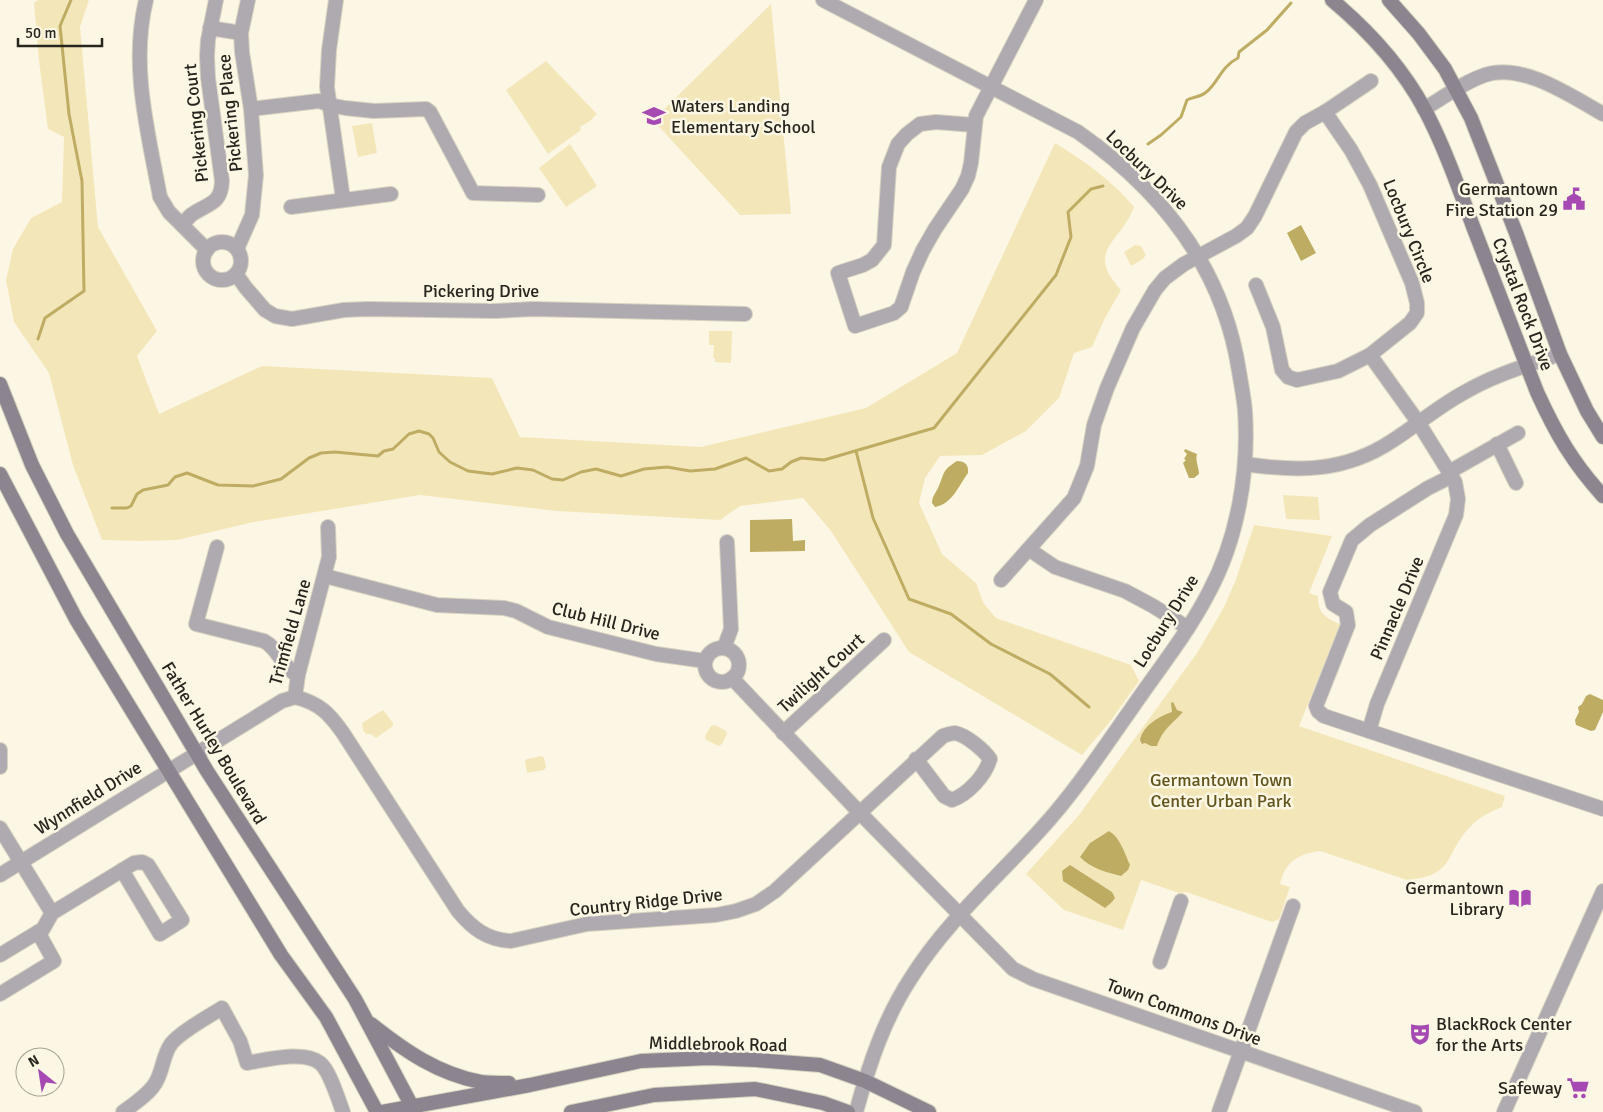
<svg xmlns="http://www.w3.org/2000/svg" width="1603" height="1112" font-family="Signika,sans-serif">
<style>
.green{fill:#f3e7ba}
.water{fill:#bfac63}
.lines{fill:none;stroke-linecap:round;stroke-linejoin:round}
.stream{stroke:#bfac63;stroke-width:3}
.minor-casing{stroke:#d6d1c0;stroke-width:16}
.tertiary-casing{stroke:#d6d1c0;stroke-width:16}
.secondary-casing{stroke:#d6d1c0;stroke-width:16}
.minor{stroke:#afa9b0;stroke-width:14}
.tertiary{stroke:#afa9b0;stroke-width:14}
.secondary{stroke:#8c848e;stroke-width:14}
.labels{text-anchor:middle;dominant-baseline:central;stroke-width:5;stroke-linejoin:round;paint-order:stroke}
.poi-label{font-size:18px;fill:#27251e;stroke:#fcf7e4;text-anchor:end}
.street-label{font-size:18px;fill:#27251e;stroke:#fcf7e4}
.park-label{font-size:18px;fill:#62541d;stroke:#fcf7e4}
</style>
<rect width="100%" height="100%" fill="#fcf7e4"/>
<!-- green -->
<g class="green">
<path d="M38 0H89L80 27 98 227 157 331 137 356 159 414 262 366 492 378 520 437 701 447 866 408 957 353 1055 143C1084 161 1112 180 1134 207 1121 243 1084 250 1121 290L1105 318 1092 347 1074 353 1059 398 1026 431 982 455 940 456 925 478 919 503 942 554 976 583 984 604 996 618 1131 665 1139 681 1109 723 1082 755 909 652 831 531 803 498 740 506 720 520 557 511 420 495 254 522 177 540 139 541 102 540 73 465 49 373 14 322 6 280 13 249 31 218 62 202 64 137 48 129 39 61 34 3Z"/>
<path d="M771 4 791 214 740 215 653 120Z"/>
<path d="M546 61 597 114 590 121 580 127 581 130 548 154 506 90Z"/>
<path d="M372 123 377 153 358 157 352 126Z"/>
<path d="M570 144 597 186 566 207 539 168Z"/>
<path d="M1135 245 1141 246 1146 255 1143 259 1131 266 1124 252Z"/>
<path d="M709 331H732L731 363 715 362V358H713L714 345H709Z"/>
<path d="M1283 495 1318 497 1320 520 1286 519Z"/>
<path d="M1254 525 1332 536 1309 593 1318 596C1317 612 1326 619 1340 624L1299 726 1505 796 1502 807C1489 812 1478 818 1469 828 1444 855 1455 876 1407 880L1320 851C1298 854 1285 862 1280 884L1290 887 1279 919 1272 922 1186 892 1179 893 1141 880 1123 930 1064 910 1026 874 1079 815 1197 653 1223 609 1235 582Z"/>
<path d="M383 710 393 723V726L376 738 371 734H366L363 730 362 723Z"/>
<path d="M715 725 726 731 727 734 722 744 719 746 706 740 705 736 711 726Z"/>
<path d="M541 756 544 758 546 767 544 770 527 773 525 761 527 759Z"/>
</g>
<!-- water -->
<g class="water">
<path d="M1301 225 1316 253 1301 261 1287 233Z"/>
<path d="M1185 449 1197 454C1195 461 1199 467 1199 474L1194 478H1189L1183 463 1186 460 1184 459 1187 454 1184 451Z"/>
<path d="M957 461C965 461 969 465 968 473 958 487 952 504 935 507L932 503C932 497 935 494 938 488 945 473 941 471 957 461Z"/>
<path d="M792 519 793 541 805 540V551L750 552V520Z"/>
<path d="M1590 694 1603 700V712L1595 730 1591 731 1576 725 1575 720 1579 712 1578 707 1582 704 1586 696Z"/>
<path d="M1173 702 1177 710 1183 712C1171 725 1163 729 1157 746H1151L1145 743 1142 744 1140 740C1143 725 1160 716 1172 712L1171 703Z"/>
<path d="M1109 831C1120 837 1125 854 1130 865L1128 870 1121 876C1106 872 1090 868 1080 857L1090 843Z"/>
<path d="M1070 865 1112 892 1115 898 1112 902 1105 908 1063 881 1062 871Z"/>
</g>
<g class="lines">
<!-- stream -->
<g class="stream">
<path d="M1148 144 1161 135 1181 117 1187 100C1193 97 1200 97 1205 93 1218 84 1220 67 1238 58L1239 52 1267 30 1291 3"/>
<path d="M38 339 45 318 84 291 82 181 69 114 60 26 71 0"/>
<path d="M856 451 873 518 909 599 951 614 991 644 1050 674 1089 707"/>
<path d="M112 508H127L131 506 137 494 143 490 168 485 175 477 187 473 218 485 253 486 281 479 309 458 321 453 335 452 378 456 384 451 393 449 409 434 419 431 429 434 433 438 439 452 450 462 468 471 492 474 517 468 533 470 552 479 563 480 581 472 596 469 621 476 644 469 667 467 690 471 715 469 746 458 769 471 782 469 791 462 801 458 824 460 934 428 1056 275 1071 237 1068 212 1091 189 1103 186"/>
</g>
<defs>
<g id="minor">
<path d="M146 0C130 66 148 132 160 197L169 212 207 250"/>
<path d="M336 0 329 50 327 87 343 199"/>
<path d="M210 28 241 33"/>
<path d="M251 109 319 101 330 105 345 108 374 111 426 109 430 112 473 193 538 195"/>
<path d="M1325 112 1371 81"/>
<path d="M974 125 936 122 920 124 907 134 898 144 889 167 884 245 872 260 863 265 838 273 855 326 894 313 901 307 913 272 923 250 935 229 962 189 968 176 971 163 976 116 1036 0"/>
<path d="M291 207 391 194"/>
<path d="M182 224C185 222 188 218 191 215 208 203 221 205 222 181L208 78 207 56 208 40 216 0"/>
<circle cx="222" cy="261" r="19"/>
<path d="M237 249 252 215 256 175 251 109 242 52 241 33 248 0"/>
<path d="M236 274 246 288 265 310 275 316 292 319 344 310 367 309 496 311 533 309 745 314"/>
<path d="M1370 355 1418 422 1449 472 1455 482 1458 499 1456 515 1377 704 1369 731 1603 809"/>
<path d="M1497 444 1516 483"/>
<path d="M1449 472 1518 433"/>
<path d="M217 547 196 624 264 641C279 649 283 669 298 675"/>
<path d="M1030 550 1055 567 1125 591 1153 606 1188 628"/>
<path d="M325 576 437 605 504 608 516 611 548 627 656 654 705 661"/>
<path d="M1001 580 1074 498 1087 466 1094 425 1107 388 1133 328 1155 290 1165 278 1184 264 1236 236 1247 228 1255 216 1296 132 1305 123 1325 112 1351 150 1370 185 1412 283 1417 303V313L1410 323 1370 355 1338 371 1297 380 1288 377 1282 370 1273 327 1256 285"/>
<path d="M724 648 731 629 727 542"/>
<circle cx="722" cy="665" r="17"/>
<path d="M732 678 859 812 1013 969 1033 979 1415 1112"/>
<path d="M295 697C319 703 329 713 343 733L458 911C472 928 487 940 511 941L587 924 716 915 736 911 756 904 775 891 943 736C946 735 951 733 955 733 966 735 984 750 990 759 985 776 968 794 952 800L944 796 916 759"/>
<path d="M1369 731 1324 716 1318 711 1316 706 1348 625 1346 612 1333 604 1330 592 1352 540 1370 525 1428 488 1452 476"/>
<path d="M783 733 884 640"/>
<path d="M0 750V767"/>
<path d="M196 754 282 701 295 697 298 675 329 557 328 527"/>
<path d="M0 828 52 913"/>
<path d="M0 955 43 929 52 913 134 863 142 862 148 865 182 920 160 934 122 870"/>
<path d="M1160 962 1181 901"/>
<path d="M0 994 54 961 38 932"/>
<path d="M123 1112C134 1104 152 1092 157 1080 163 1069 163 1055 171 1044 180 1032 208 1017 222 1008L240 1041 247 1063C266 1060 304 1050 320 1063 330 1071 338 1099 343 1112"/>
<path d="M1219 1112 1293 906"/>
</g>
<g id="tertiary">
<path d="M823 0 1078 132C1161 190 1223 268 1239 371 1241 384 1244 398 1245 411 1249 471 1238 538 1209 592 1188 633 1158 670 1132 708 1103 749 1075 792 1041 829 997 878 946 922 911 978 884 1019 869 1065 856 1112"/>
<path d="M1424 109C1444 97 1464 82 1485 75 1522 62 1571 96 1603 114"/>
<path d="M1245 464C1299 472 1345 472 1392 441 1417 425 1439 406 1465 392 1494 375 1528 365 1560 354"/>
<path d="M0 875 196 754"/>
<path d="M1504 1112 1603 891"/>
</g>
<g id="secondary">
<path d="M1332 0C1369 31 1402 67 1425 110 1445 148 1459 189 1474 229 1495 284 1516 338 1537 392 1556 434 1573 463 1603 496"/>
<path d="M1389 0 1419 34 1445 69 1471 118 1516 233 1560 354 1587 411 1603 437"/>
<path d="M0 384 32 465 67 534 207 771 355 999 415 1112"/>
<path d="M0 474 76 619 281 955 326 1017 377 1112"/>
<path d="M371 1024C405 1051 438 1074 481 1082 490 1083 500 1083 509 1083"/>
<path d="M382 1112 530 1085 641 1061 709 1058 756 1060 820 1065 865 1081 929 1112"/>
<path d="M571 1112 654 1095 755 1089 823 1103 848 1112"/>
</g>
</defs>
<!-- minor casing -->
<use href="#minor" class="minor-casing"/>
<!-- tertiary casing -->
<use href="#tertiary" class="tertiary-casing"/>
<!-- secondary casing -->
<use href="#secondary" class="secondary-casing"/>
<!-- minor -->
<use href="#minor" class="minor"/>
<!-- tertiary -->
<use href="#tertiary" class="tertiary"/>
<!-- secondary -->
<use href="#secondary" class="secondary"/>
</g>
<!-- icons -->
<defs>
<symbol id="school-bare" viewBox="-9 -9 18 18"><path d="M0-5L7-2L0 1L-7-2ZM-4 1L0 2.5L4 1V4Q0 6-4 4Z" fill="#a649b3" stroke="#fcf7e4" stroke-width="2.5" paint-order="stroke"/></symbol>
<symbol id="civic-bare" viewBox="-9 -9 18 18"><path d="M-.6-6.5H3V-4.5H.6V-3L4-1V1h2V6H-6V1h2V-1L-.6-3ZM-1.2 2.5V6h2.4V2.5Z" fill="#a649b3" stroke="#fcf7e4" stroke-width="2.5" paint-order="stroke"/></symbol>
<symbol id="library-bare" viewBox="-9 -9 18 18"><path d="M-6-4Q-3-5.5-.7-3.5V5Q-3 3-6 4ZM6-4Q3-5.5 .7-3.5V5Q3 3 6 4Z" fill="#a649b3" stroke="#fcf7e4" stroke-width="2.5" paint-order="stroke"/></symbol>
<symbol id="theatre-bare" viewBox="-9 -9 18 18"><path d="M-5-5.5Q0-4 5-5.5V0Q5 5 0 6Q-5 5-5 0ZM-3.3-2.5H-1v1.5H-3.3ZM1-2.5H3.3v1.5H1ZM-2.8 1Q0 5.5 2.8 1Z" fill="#a649b3" stroke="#fcf7e4" stroke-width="2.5" paint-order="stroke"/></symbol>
<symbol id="supermarket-bare" viewBox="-9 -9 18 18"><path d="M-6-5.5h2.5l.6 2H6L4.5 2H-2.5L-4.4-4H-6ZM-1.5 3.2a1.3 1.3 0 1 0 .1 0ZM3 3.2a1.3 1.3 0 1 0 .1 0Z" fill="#a649b3" stroke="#fcf7e4" stroke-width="2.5" paint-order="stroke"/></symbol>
</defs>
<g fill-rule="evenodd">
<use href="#school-bare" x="638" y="100" width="32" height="32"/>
<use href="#civic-bare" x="1558" y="183" width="32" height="32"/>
<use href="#library-bare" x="1504" y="882" width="32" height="32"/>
<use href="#theatre-bare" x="1404" y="1018" width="32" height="32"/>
<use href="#supermarket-bare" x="1562" y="1072" width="32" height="32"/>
</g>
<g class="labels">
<!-- poi labels -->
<g class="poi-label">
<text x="671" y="106" text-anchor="start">Waters Landing<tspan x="671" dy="21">Elementary School</tspan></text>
<text x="1558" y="189">Germantown<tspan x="1558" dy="21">Fire Station 29</tspan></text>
<text x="1504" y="888">Germantown<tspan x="1504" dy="21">Library</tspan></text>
<text x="1436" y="1024" text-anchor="start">BlackRock Center<tspan x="1436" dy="21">for the Arts</tspan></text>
<text x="1562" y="1088">Safeway</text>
</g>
<!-- street labels -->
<g class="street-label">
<text transform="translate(230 113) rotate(-96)">Pickering Place</text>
<text transform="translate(196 123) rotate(-96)">Pickering Court</text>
<text transform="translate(1147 170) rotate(44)">Locbury Drive</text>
<text transform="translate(1409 231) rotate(68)">Locbury Circle</text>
<text x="481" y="291">Pickering Drive</text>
<text transform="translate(1523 304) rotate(69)">Crystal Rock Drive</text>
<text transform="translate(1397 608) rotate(-67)">Pinnacle Drive</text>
<text transform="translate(606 621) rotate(14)">Club Hill Drive</text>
<text transform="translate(1166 621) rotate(-58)">Locbury Drive</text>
<text transform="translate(290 632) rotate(-74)">Trimfield Lane</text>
<text transform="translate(821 673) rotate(-42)">Twilight Court</text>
<text transform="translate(214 743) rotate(59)">Father Hurley Boulevard</text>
<text transform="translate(88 798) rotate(-32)">Wynnfield Drive</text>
<text transform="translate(646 902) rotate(-6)">Country Ridge Drive</text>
<text transform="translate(1184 1012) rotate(20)">Town Commons Drive</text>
<text transform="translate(718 1044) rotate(1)">Middlebrook Road</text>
</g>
<!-- park labels -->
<g class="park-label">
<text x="1221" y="780">Germantown Town<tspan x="1221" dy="21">Center Urban Park</tspan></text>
</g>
</g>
<!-- north arrow -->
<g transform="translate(40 1072) rotate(330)"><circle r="24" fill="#fcf7e4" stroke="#a7a395"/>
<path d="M0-4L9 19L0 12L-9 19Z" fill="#a649b3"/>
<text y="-8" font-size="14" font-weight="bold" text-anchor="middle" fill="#27251e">N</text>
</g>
<!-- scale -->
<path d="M18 38v8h84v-8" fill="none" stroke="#27251e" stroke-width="2.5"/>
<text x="25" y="38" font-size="15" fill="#27251e" stroke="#fcf7e4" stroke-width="4" paint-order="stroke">50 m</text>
</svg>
